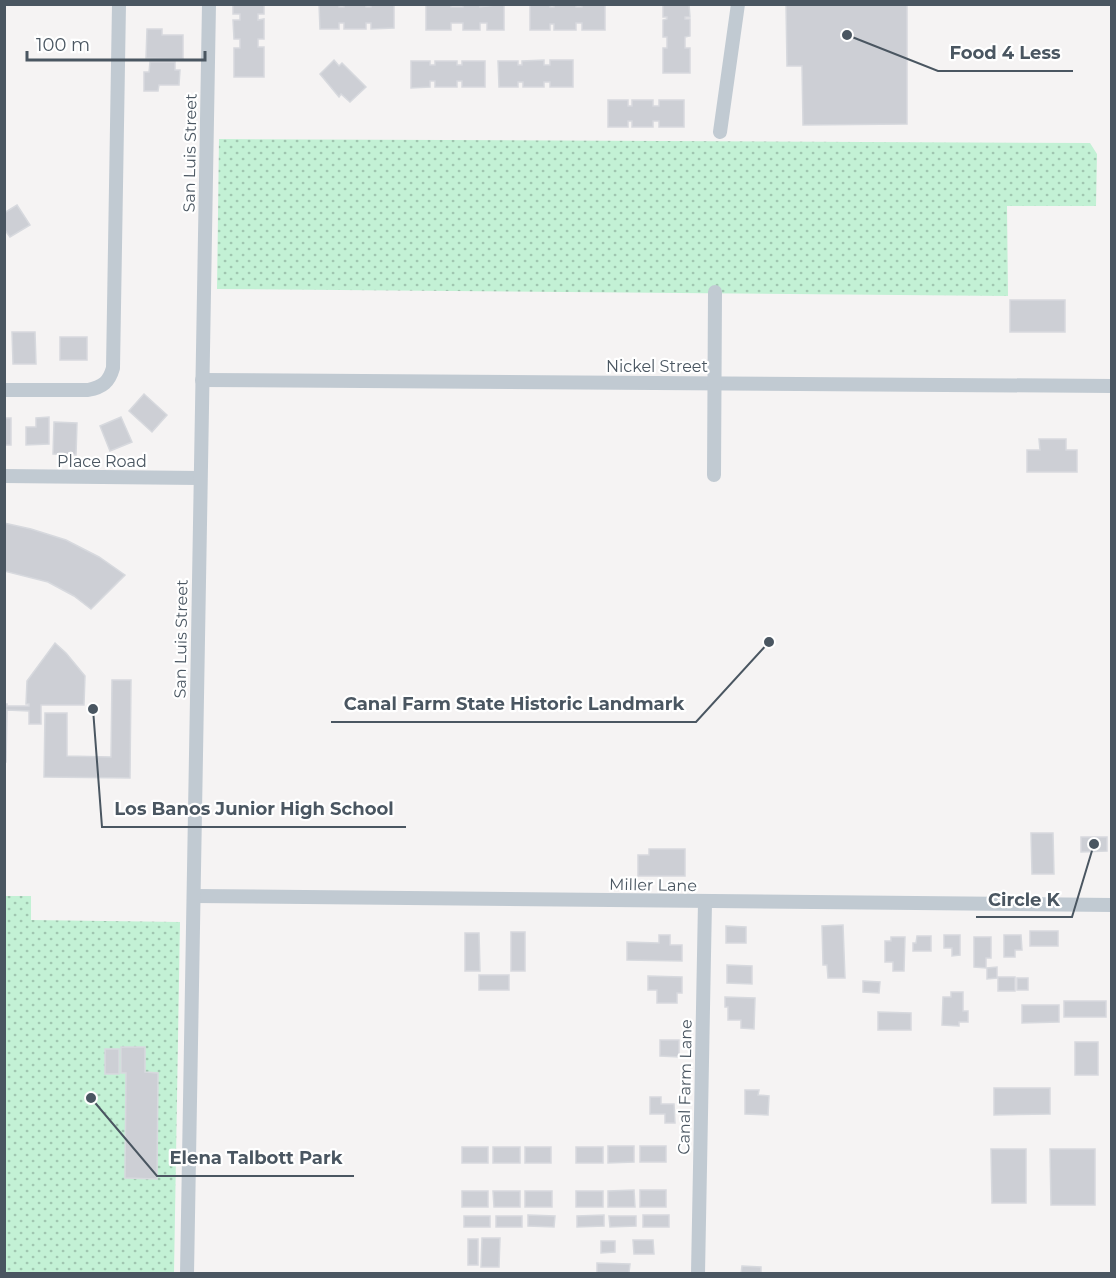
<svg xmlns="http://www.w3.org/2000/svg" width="1116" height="1278" font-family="Montserrat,sans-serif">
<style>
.green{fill:url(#green-dots)}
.building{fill:#cdcfd5;stroke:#d7d9de;stroke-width:1.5}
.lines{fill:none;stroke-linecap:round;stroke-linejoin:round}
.minor{stroke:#c1cad2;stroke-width:14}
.labels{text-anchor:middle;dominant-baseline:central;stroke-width:4.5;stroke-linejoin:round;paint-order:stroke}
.street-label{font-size:16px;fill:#4a5661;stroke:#fff}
.leader{fill:none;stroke:#4a5661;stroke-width:2}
.callout-dot{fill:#4a5661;stroke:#fff;stroke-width:2}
.callout-label{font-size:18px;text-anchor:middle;font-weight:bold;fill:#4a5661;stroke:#fff;stroke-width:4.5;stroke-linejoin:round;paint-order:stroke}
</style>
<defs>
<pattern id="green-dots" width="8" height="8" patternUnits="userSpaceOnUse" patternTransform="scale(1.5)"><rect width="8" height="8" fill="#c3f1d5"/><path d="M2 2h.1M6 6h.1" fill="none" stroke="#a0c6b0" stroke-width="1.8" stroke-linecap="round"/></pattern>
</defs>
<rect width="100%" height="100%" fill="#f5f3f3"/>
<!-- green -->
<g class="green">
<path d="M219 139 1090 143 1097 154 1096 206H1007L1008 296 217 289Z"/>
<path d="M5 896H31V920L180 922 174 1273 5 1274Z"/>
</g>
<!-- building -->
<g class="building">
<path d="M233 4H264V14H258V20L264 19V39H258V47H264V77H234V48H240V39H234L233 20H240V14H233Z"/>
<path d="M319 4H339V7H344V4H365L366 7H371V4H394V28L371 29V23H366V29H344V23H339V29H320Z"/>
<path d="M426 4H451V7H463V4H480V7L504 4V30H487V23H480V30H463V23H451V30H426Z"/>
<path d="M530 4H550V7H554V4H576V7H582V4H605V30H582V23H576V30H554V24H550V30H530Z"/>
<path d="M663 4H689L690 17H685V19H690V36L685 37V48H690V73H663V48H667V37H663V20L667 19V17H663Z"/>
<path d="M786 4H907V124L803 125 802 66H787Z"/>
<path d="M147 29H162V35H183V59L146 58Z"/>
<path d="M334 60 339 66 342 63 366 87 350 102 341 94 339 97 320 74Z"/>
<path d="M544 60V65H550V60H573V87H550V82H544V87H523V82H518V87H499L498 61H518V65H522V61Z"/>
<path d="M411 61H430V65H435V61H457V65H462V61H485V87H462V81H457V87H435V81H430V87L411 88Z"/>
<path d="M150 62H175V70H180L179 85H159L158 91H144V72H149Z"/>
<path d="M608 100H628V106H632V100H653V106H659V100H684V127H659V121H653V127H632V121H628V127H608Z"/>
<path d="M17 205 30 225 10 237 4 229V213Z"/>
<rect x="1010" y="300" width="55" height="32"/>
<path d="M12 332H35L36 364H13Z"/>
<rect x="60" y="337" width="27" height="23"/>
<path d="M144 394 167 415 152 432 129 411Z"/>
<path d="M49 417V444L26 445V427H36V418Z"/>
<path d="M121 417 132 442 110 451 100 426Z"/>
<rect x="4" y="418" width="7" height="27"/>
<path d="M54 422 77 423 76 455 53 454Z"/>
<path d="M1039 439H1066V450H1077V472H1027V450H1040Z"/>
<path d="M4 523 31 529 66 540 99 557 125 575 91 609 74 596 48 582 4 571Z"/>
<path d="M55 643 66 653 85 676 84 705H41V724H29V711L7 710 6 762H4V704H7V706H29V704H26L27 681Z"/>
<path d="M112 680H131L130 778 44 777 45 713H67V756L111 757Z"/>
<path d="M1031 833H1053L1054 874H1032Z"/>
<path d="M1081 837H1107V851L1081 852Z"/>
<path d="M649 849H685V876H638V855H649Z"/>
<path d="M843 925 845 978H828L827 965H823L822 926Z"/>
<path d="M726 926 746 927V943H726Z"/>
<rect x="1030" y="931" width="28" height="15"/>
<rect x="511" y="932" width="14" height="39"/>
<path d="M465 933H479L480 971H465Z"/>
<path d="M659 935H670V945H682V961L627 960V942L659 943Z"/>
<path d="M944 935H960V955L952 956V948H944Z"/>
<path d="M1004 935H1021L1022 950H1015V957H1004Z"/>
<path d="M917 936H931V951H913V943H916Z"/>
<path d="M891 937H905L904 971H893V962H885V941H891Z"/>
<path d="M974 937H991V958H986V968L974 967Z"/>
<path d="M727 965 752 966V984L727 983Z"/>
<path d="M997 967V978L987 979V968Z"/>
<rect x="479" y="975" width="30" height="15"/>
<path d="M648 976 682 977V993H677V1003H657V990H648Z"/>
<rect x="998" y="977" width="17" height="14"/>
<rect x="1017" y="978" width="11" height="12"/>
<path d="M863 981 880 982 879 993 863 992Z"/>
<path d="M951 992H963V1011H968V1022H959V1026L942 1025 943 997H951Z"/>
<path d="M725 997 755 998 754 1029 741 1028V1020H728V1007H725Z"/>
<rect x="1064" y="1001" width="42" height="16"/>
<path d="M1022 1005H1059V1022L1022 1023Z"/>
<path d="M878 1012 911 1013V1030H878Z"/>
<path d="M660 1040H679V1057L660 1056Z"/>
<rect x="1075" y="1042" width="23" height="33"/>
<path d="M121 1047H145V1072L158 1073 157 1179 125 1178 126 1073H121Z"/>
<rect x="105" y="1049" width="14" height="25"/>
<path d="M994 1088H1050V1114L994 1115Z"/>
<path d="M745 1090H759L758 1095 769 1096 768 1115 745 1114Z"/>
<path d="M650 1097H661V1104H674L675 1123H665V1114H650Z"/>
<path d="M608 1146H634V1162L608 1163Z"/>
<rect x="640" y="1146" width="26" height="16"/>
<rect x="462" y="1147" width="26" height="16"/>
<rect x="493" y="1147" width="27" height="16"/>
<rect x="525" y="1147" width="26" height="16"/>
<rect x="576" y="1147" width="27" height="16"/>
<path d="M991 1149H1026V1203H992Z"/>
<path d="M1050 1149H1095V1205H1051Z"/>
<path d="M634 1190 635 1207H608V1191Z"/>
<rect x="640" y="1190" width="26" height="17"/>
<rect x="462" y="1191" width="26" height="16"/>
<path d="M493 1191H520V1207H494Z"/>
<rect x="525" y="1191" width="27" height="16"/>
<rect x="576" y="1191" width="27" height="16"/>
<path d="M528 1215 555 1216 554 1227 528 1226Z"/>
<path d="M604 1215V1226L577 1227V1216Z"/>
<rect x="643" y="1215" width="26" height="12"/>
<rect x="464" y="1216" width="26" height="11"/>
<rect x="496" y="1216" width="26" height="11"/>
<path d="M609 1216H636V1226L610 1227Z"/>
<path d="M482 1238H500L499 1267H481Z"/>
<rect x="468" y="1239" width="10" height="26"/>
<path d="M633 1240H653L654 1254H634Z"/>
<path d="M601 1241H615V1252L601 1253Z"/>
<path d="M597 1263 630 1264 629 1273 597 1274Z"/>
<path d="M742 1266 761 1267V1274H741Z"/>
</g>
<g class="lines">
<!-- minor -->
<g class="minor">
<path d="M720 132 738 4"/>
<path d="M202 380 1112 386"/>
<path d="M4 390H88C103 387 109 382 113 368L119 4"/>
<path d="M714 475 715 292"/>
<path d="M4 476 200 478"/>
<path d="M194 896 1112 905"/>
<path d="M187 1274 209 4"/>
<path d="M698 1274 705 902"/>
</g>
</g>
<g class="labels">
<!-- street labels -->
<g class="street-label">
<text transform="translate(190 153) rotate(-89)">San Luis Street</text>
<text x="657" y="366">Nickel Street</text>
<text x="102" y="461">Place Road</text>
<text transform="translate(181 639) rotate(-89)">San Luis Street</text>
<text transform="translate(653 885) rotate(1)">Miller Lane</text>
<text transform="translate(685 1087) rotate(-89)">Canal Farm Lane</text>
</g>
</g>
<!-- callouts -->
<path class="leader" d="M847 35L938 71H1073M769 642L696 722H331M93 709L102 827H406M1094 844L1072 917H976M91 1098L157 1176H354"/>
<g class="callout-dot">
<circle cx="847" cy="35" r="6"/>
<circle cx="769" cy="642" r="6"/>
<circle cx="93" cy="709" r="6"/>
<circle cx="1094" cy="844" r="6"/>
<circle cx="91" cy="1098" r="6"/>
</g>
<g class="callout-label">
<text x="1005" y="59">Food 4 Less</text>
<text x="514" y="710">Canal Farm State Historic Landmark</text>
<text x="254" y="815">Los Banos Junior High School</text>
<text x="1024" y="906">Circle K</text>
<text x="256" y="1164">Elena Talbott Park</text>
</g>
<!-- border -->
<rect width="1116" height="1278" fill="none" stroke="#4a5661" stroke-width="12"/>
<!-- scale -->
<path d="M27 51v9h178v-9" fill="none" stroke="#4a5661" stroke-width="3"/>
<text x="36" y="51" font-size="18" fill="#4a5661" stroke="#ffffff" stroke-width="4.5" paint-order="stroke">100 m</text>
</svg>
